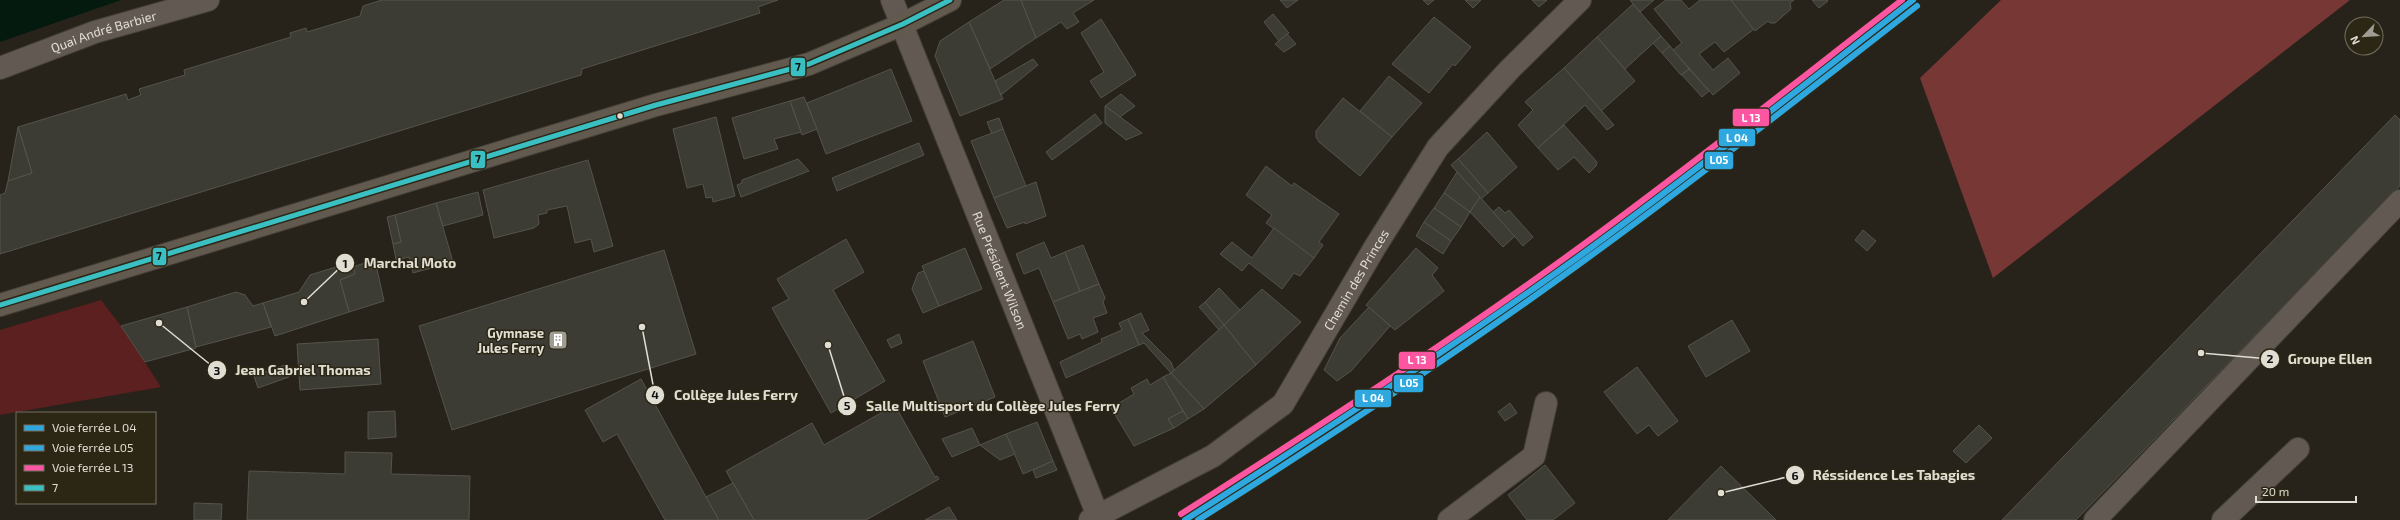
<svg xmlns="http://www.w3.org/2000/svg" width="2400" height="520" font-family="'Exo 2',sans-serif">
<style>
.green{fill:#5b201f}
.forest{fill:#773735}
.water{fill:#041a0f}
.building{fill:#3d3c34;stroke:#54534c}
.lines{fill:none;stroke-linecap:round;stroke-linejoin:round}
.minor-casing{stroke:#444038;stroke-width:24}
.major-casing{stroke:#444038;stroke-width:24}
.minor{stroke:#615952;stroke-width:22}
.major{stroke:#62594f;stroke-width:22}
.bus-1-casing{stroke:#2c2615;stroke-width:8}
.bus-1{stroke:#3ac0c3;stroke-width:5}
.rail-1-casing{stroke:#2c2615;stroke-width:9}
.rail-2-casing{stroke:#2c2615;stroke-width:9}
.rail-3-casing{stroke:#2c2615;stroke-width:9}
.rail-1{stroke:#2ea8de;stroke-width:6}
.rail-2{stroke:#2ea8de;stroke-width:6}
.rail-3{stroke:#fc55a2;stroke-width:6}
.bus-dot{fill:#e0ddd2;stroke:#2c2615;stroke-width:1.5}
.labels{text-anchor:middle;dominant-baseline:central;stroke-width:3;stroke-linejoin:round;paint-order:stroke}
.street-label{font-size:13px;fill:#e0ddd2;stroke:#2c2615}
.poi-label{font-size:13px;font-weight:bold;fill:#e0ddd2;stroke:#2c2615;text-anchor:end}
.leader{fill:none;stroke:#e0ddd2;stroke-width:1.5}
.callout-dot{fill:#e0ddd2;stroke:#2c2615;stroke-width:1.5}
.mark-label{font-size:12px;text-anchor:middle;font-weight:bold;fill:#111}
.callout-label{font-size:14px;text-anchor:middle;font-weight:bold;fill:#e0ddd2;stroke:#2c2615;stroke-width:3;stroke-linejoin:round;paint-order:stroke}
.line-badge{stroke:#2c2615;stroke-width:1.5}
.badge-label{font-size:11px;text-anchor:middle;font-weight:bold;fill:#fff}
.pale-badge-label{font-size:11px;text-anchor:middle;font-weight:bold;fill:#111}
</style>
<rect width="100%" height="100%" fill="#27231a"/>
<!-- green -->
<path class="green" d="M101 300 121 326 161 387 0 415V330Z"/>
<!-- forest -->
<path class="forest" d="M2001 0H2350L1993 278 1920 78Z"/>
<!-- water -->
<path class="water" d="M0 0H121L0 42Z"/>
<!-- building -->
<g class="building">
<path d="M382 0H778L758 7 760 13 582 69 581 75 0 254V195L5 193 8 181 32 173 18 127 126 94 128 100 141 95 139 89 185 75 184 70 291 37 290 33 306 28 307 32 360 16 363 6Z"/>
<path d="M1004 0H1021L1036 38 990 69 969 22Z"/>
<path d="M1021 0H1094L1073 13 1079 22 1067 29 1061 22 1036 38Z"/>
<path d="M1280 0H1298L1287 8Z"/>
<path d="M1423 0H1434L1428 5Z"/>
<path d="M1465 0H1481L1473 8Z"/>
<path d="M1532 0H1547L1539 7Z"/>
<path d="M1630 0H1654L1640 12Z"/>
<path d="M1666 0H1681L1689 9 1700 0H1731L1754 29 1724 52 1715 42 1699 54 1713 70 1728 58 1740 73 1713 95 1673 50 1682 43 1654 9Z"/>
<path d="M1731 0H1794L1790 3 1791 9 1775 23H1770L1768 21 1755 31Z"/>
<path d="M1812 0H1827L1828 1 1819 8Z"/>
<path d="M1633 4 1661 36 1625 69 1597 37Z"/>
<path d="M1273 14 1289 33 1279 41 1264 22Z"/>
<path d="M1434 17 1471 47 1455 66 1453 64 1429 93 1392 64Z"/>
<path d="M1101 19 1136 75 1101 98 1090 81 1104 72 1081 33Z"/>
<path d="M969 22 1003 99 960 116 935 56 940 41Z"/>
<path d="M1287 34 1296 44 1284 52 1275 44Z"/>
<path d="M1661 36 1670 46 1662 53 1653 43Z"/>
<path d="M1597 37 1635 81 1601 111 1564 68Z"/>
<path d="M1670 46 1689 69 1681 75 1662 53Z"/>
<path d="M1033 59 1038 65 1001 95 995 81Z"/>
<path d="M1564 68 1614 125 1607 130 1585 105 1538 148 1518 125 1533 110 1525 102Z"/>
<path d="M891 69 912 121 826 154 807 103Z"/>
<path d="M1689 69 1709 91 1702 97 1682 75Z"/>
<path d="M1389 76 1422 103 1392 137 1360 111Z"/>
<path d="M1121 94 1135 106 1120 117 1105 106Z"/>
<path d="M804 97 817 129 802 135 790 101Z"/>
<path d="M1343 98 1392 137 1360 176 1319 142 1316 137V131Z"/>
<path d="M790 101 801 132 774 139 778 149 744 159 732 118Z"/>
<path d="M1105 106 1120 117 1142 133 1126 140 1105 123Z"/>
<path d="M1095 114 1102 123 1052 160 1046 152Z"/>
<path d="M2395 115 2400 120V186L2076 520H2002Z"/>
<path d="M716 117 735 196 713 202 712 197 706 198 703 184 687 188 673 129Z"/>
<path d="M999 118 1003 129 992 134 987 122Z"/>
<path d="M1564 125 1597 162 1596 166 1589 173 1574 157 1558 170 1538 148Z"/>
<path d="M18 127 32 173 8 181Z"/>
<path d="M1003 129 1026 186 994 198 971 141Z"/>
<path d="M1487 132 1517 167 1488 193 1458 159Z"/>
<path d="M919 143 924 155 837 191 832 178Z"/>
<path d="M798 159 809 171 741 197 737 185 742 183V180Z"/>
<path d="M1458 159 1488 193 1481 199 1451 165Z"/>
<path d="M588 160 613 246 594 252 591 239 575 243 567 206 547 210V213L538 215 539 224 534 228 494 238 483 190Z"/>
<path d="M1266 166 1292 186 1294 183 1339 214 1319 242 1323 245 1314 258 1266 223 1272 215 1246 195Z"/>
<path d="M1457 172 1480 197 1470 212 1444 193Z"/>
<path d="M1036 182 1046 216 1025 224V222L1007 228 994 198Z"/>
<path d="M478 192 483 215 443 226 436 203Z"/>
<path d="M1444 193 1470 212 1461 227 1434 208Z"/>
<path d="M1480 197 1515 236 1503 247 1470 212Z"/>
<path d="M436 203 453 262 413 273 409 257 396 260 393 244 401 242 395 215Z"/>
<path d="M1499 207 1505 213 1509 210 1533 237 1523 246 1493 212Z"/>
<path d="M1434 208 1461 227 1451 241 1424 222Z"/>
<path d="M395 215 401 242 393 244 387 217Z"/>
<path d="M1424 222 1451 241 1443 254 1416 236Z"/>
<path d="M1274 228 1314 258 1300 276 1294 273 1282 289 1249 263 1242 271 1220 254 1232 242 1252 258Z"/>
<path d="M1863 230 1876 241 1867 251 1855 240Z"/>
<path d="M846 239 864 272 833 290 885 381 831 413 772 308 789 299 777 279Z"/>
<path d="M1044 242 1051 258 1065 252 1080 291 1053 302 1039 268 1024 274 1016 254Z"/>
<path d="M1083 245 1099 284 1080 291 1065 252Z"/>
<path d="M965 248 982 289 939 306 922 266Z"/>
<path d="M1416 248 1438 268 1432 275 1444 291 1395 330 1366 305Z"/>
<path d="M664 250 696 354 452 430 419 326Z"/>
<path d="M375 260 384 301 349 312 340 280 355 274 352 267Z"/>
<path d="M352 262 355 274 340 280 349 312 275 336 263 303 299 292 310 275Z"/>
<path d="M924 271 939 306 923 313 912 289 918 273Z"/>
<path d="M1099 284 1105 298 1103 302 1107 313 1093 318 1098 332 1082 339 1080 334 1068 339 1053 302Z"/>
<path d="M1219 288 1240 310 1224 325 1205 302Z"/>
<path d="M1262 289 1301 322 1256 365 1224 325Z"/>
<path d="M236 292 245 295 253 306 263 303 271 327 196 347 187 307Z"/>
<path d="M1205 302 1224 325 1219 330 1199 307Z"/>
<path d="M187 307 196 348 145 362 121 326Z"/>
<path d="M1369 307 1390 326 1351 371 1337 381 1324 370 1340 338Z"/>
<path d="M1141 313 1149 330 1142 333 1171 362 1174 370 1171 373 1144 343 1139 345 1128 319Z"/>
<path d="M1128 319 1139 345 1066 378 1060 362 1102 342 1101 339 1122 330 1119 323Z"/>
<path d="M1732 320 1750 351 1706 377 1688 346Z"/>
<path d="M1224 325 1256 365 1204 409 1171 373Z"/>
<path d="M899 334 902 343 891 348 887 340Z"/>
<path d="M378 339 381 384 300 390 297 344Z"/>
<path d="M973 341 995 397 945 417 923 361Z"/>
<path d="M285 365 289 377 258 388 254 376Z"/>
<path d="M1637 367 1678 421 1658 436 1649 425 1637 434 1604 392Z"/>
<path d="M1171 373 1204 409 1188 419 1163 377Z"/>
<path d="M1163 377 1183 411 1168 419 1174 428 1134 446 1111 408 1134 394 1131 388 1147 379 1150 385Z"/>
<path d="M641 379 706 497 719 520H665L617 434 603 442 585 410Z"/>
<path d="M1510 403 1517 413 1505 421 1498 412Z"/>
<path d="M897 404 900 407 897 409 935 477 937 476 939 479 866 520H754L726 471 812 423 824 445Z"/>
<path d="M395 411 396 437 368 439V412Z"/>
<path d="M1183 411 1188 419 1174 428 1168 419Z"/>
<path d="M1037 422 1053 461 1023 474 1006 434Z"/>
<path d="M1979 425 1992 438 1966 463 1953 451Z"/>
<path d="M972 428 980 445 952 457 942 439Z"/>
<path d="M1006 434 1015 454 1000 460 980 445Z"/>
<path d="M345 452 392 453 391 474 470 476 469 520H247L249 471 345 474Z"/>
<path d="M1053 461 1057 470 1036 478 1033 470Z"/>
<path d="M1545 465 1575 503 1553 520H1527L1508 495Z"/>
<path d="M1721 466 1776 520H1668Z"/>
<path d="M733 483 754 520H719L706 497Z"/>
<path d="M194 503 222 504 221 520H194Z"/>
<path d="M949 507 957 520H925Z"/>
</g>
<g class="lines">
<defs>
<g id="minor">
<path id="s1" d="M892 0 1098 516"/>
<path id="s2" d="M0 68 95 32 208 0"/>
<path id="s3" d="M1090 520 1213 456 1283 404 1375 247 1438 147 1510 69 1580 0"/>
<path d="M1449 520 1534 456 1546 403"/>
<path d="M2095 520 2400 201"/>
<path d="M2223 520 2298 449"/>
</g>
<path id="major" d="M0 305 656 105 809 64 903 24 950 0"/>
</defs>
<!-- minor casing -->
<use href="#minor" class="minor-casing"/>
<!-- major casing -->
<use href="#major" class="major-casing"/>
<!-- minor -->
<use href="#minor" class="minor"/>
<!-- major -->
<use href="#major" class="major"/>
<defs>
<path id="bus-1" d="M0 305 656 105 809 64 903 24 950 0"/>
</defs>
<!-- bus-1 casing -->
<use href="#bus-1" class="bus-1-casing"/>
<!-- bus-1 -->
<use href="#bus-1" class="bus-1"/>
<defs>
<path id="rail-1" d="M1185 520C1320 434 1455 346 1585 252 1696 171 1804 85 1913 0"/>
<path id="rail-2" d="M1198 520C1331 436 1462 350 1589 257 1701 176 1809 90 1917 6"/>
<path id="rail-3" d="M1181 514C1316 428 1451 341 1580 247 1690 167 1795 83 1902 0"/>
</defs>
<!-- rail-1 casing -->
<use href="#rail-1" class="rail-1-casing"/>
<!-- rail-2 casing -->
<use href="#rail-2" class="rail-2-casing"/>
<!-- rail-3 casing -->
<use href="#rail-3" class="rail-3-casing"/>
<!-- rail-1 -->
<use href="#rail-1" class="rail-1"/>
<!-- rail-2 -->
<use href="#rail-2" class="rail-2"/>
<!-- rail-3 -->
<use href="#rail-3" class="rail-3"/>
</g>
<!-- icons -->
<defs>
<symbol id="building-square" viewBox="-11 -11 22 22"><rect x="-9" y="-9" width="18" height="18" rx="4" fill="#9f9c92" stroke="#2c2615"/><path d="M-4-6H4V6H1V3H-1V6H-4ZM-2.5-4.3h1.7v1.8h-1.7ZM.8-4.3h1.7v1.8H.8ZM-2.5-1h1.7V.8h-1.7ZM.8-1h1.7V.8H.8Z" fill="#fff"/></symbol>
</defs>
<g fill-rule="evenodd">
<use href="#building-square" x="547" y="329" width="22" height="22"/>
</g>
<!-- markers -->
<circle class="bus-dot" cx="620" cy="116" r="3.5"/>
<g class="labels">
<!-- street labels -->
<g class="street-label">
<text stroke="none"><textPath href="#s2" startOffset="110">Quai André Barbier</textPath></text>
<text stroke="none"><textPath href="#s1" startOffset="291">Rue Président Wilson</textPath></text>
<text stroke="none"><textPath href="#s3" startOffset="370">Chemin des Princes</textPath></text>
</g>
<!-- poi labels -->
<g class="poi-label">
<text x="544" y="333">Gymnase<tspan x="544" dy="15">Jules Ferry</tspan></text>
</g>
</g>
<!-- callouts -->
<path class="leader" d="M304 302L345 263M2201 353L2270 359M159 323L217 370M642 327L655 395M828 345L847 406M1721 493L1795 475"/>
<g class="callout-dot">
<circle cx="304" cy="302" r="4"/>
<circle cx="2201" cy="353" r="4"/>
<circle cx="159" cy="323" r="4"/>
<circle cx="642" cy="327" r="4"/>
<circle cx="828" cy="345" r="4"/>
<circle cx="1721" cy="493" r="4"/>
<circle cx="345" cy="263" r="10"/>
<circle cx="2270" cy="359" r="10"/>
<circle cx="217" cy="370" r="10"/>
<circle cx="655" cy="395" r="10"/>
<circle cx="847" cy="406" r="10"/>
<circle cx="1795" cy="475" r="10"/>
</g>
<g class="mark-label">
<text x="345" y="268">1</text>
<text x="2270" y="363">2</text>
<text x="217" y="375">3</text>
<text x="655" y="399">4</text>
<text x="847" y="410">5</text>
<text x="1795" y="480">6</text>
</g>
<g class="callout-label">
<text x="410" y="268">Marchal Moto</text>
<text x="2330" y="364">Groupe Ellen</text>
<text x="303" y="375">Jean Gabriel Thomas</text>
<text x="736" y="400">Collège Jules Ferry</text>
<text x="993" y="411">Salle Multisport du Collège Jules Ferry</text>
<text x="1894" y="480">Réssidence Les Tabagies</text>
</g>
<g class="line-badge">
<rect x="790" y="57" width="16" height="20" rx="4" fill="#3ac0c3"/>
<rect x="1732" y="108" width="38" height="19" rx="4" fill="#fc55a2"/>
<rect x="1718" y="128" width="38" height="19" rx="4" fill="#2ea8de"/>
<rect x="470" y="150" width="16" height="19" rx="4" fill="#3ac0c3"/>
<rect x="1704" y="151" width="30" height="19" rx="4" fill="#2ea8de"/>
<rect x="152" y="247" width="15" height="19" rx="4" fill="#3ac0c3"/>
<rect x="1398" y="351" width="38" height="19" rx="4" fill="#fc55a2"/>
<rect x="1393" y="374" width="31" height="19" rx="4" fill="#2ea8de"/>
<rect x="1354" y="389" width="38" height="19" rx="4" fill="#2ea8de"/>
</g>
<g class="badge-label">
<text x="1751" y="122">L 13</text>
<text x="1737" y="142">L 04</text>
<text x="1719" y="164">L05</text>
<text x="1417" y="364">L 13</text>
<text x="1409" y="387">L05</text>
<text x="1373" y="402">L 04</text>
</g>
<g class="pale-badge-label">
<text x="798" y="71">7</text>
<text x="478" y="163">7</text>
<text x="159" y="260">7</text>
</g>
<!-- legend -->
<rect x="16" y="412" width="140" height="92" fill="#2c2615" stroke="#746f61"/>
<rect x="24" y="425" width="20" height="6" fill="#2ea8de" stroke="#746f61"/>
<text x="52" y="432" font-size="12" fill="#e0ddd2">Voie ferrée L 04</text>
<rect x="24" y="445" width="20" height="6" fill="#2ea8de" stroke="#746f61"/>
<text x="52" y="452" font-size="12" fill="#e0ddd2">Voie ferrée L05</text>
<rect x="24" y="465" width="20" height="6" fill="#fc55a2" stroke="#746f61"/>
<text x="52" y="472" font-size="12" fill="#e0ddd2">Voie ferrée L 13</text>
<rect x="24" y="485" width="20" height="6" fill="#3ac0c3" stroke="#746f61"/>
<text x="52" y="492" font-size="12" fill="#e0ddd2">7</text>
<!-- north arrow -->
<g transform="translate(2364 36) rotate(245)"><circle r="19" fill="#2c2615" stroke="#746f61"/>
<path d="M0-3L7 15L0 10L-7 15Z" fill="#9f9c92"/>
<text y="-6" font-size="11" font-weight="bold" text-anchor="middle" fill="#e0ddd2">N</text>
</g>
<!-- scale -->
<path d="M2256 496v6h100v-6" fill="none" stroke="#e0ddd2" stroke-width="2"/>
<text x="2262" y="496" font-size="12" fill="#e0ddd2" stroke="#2c2615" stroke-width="3" paint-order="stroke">20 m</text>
</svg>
